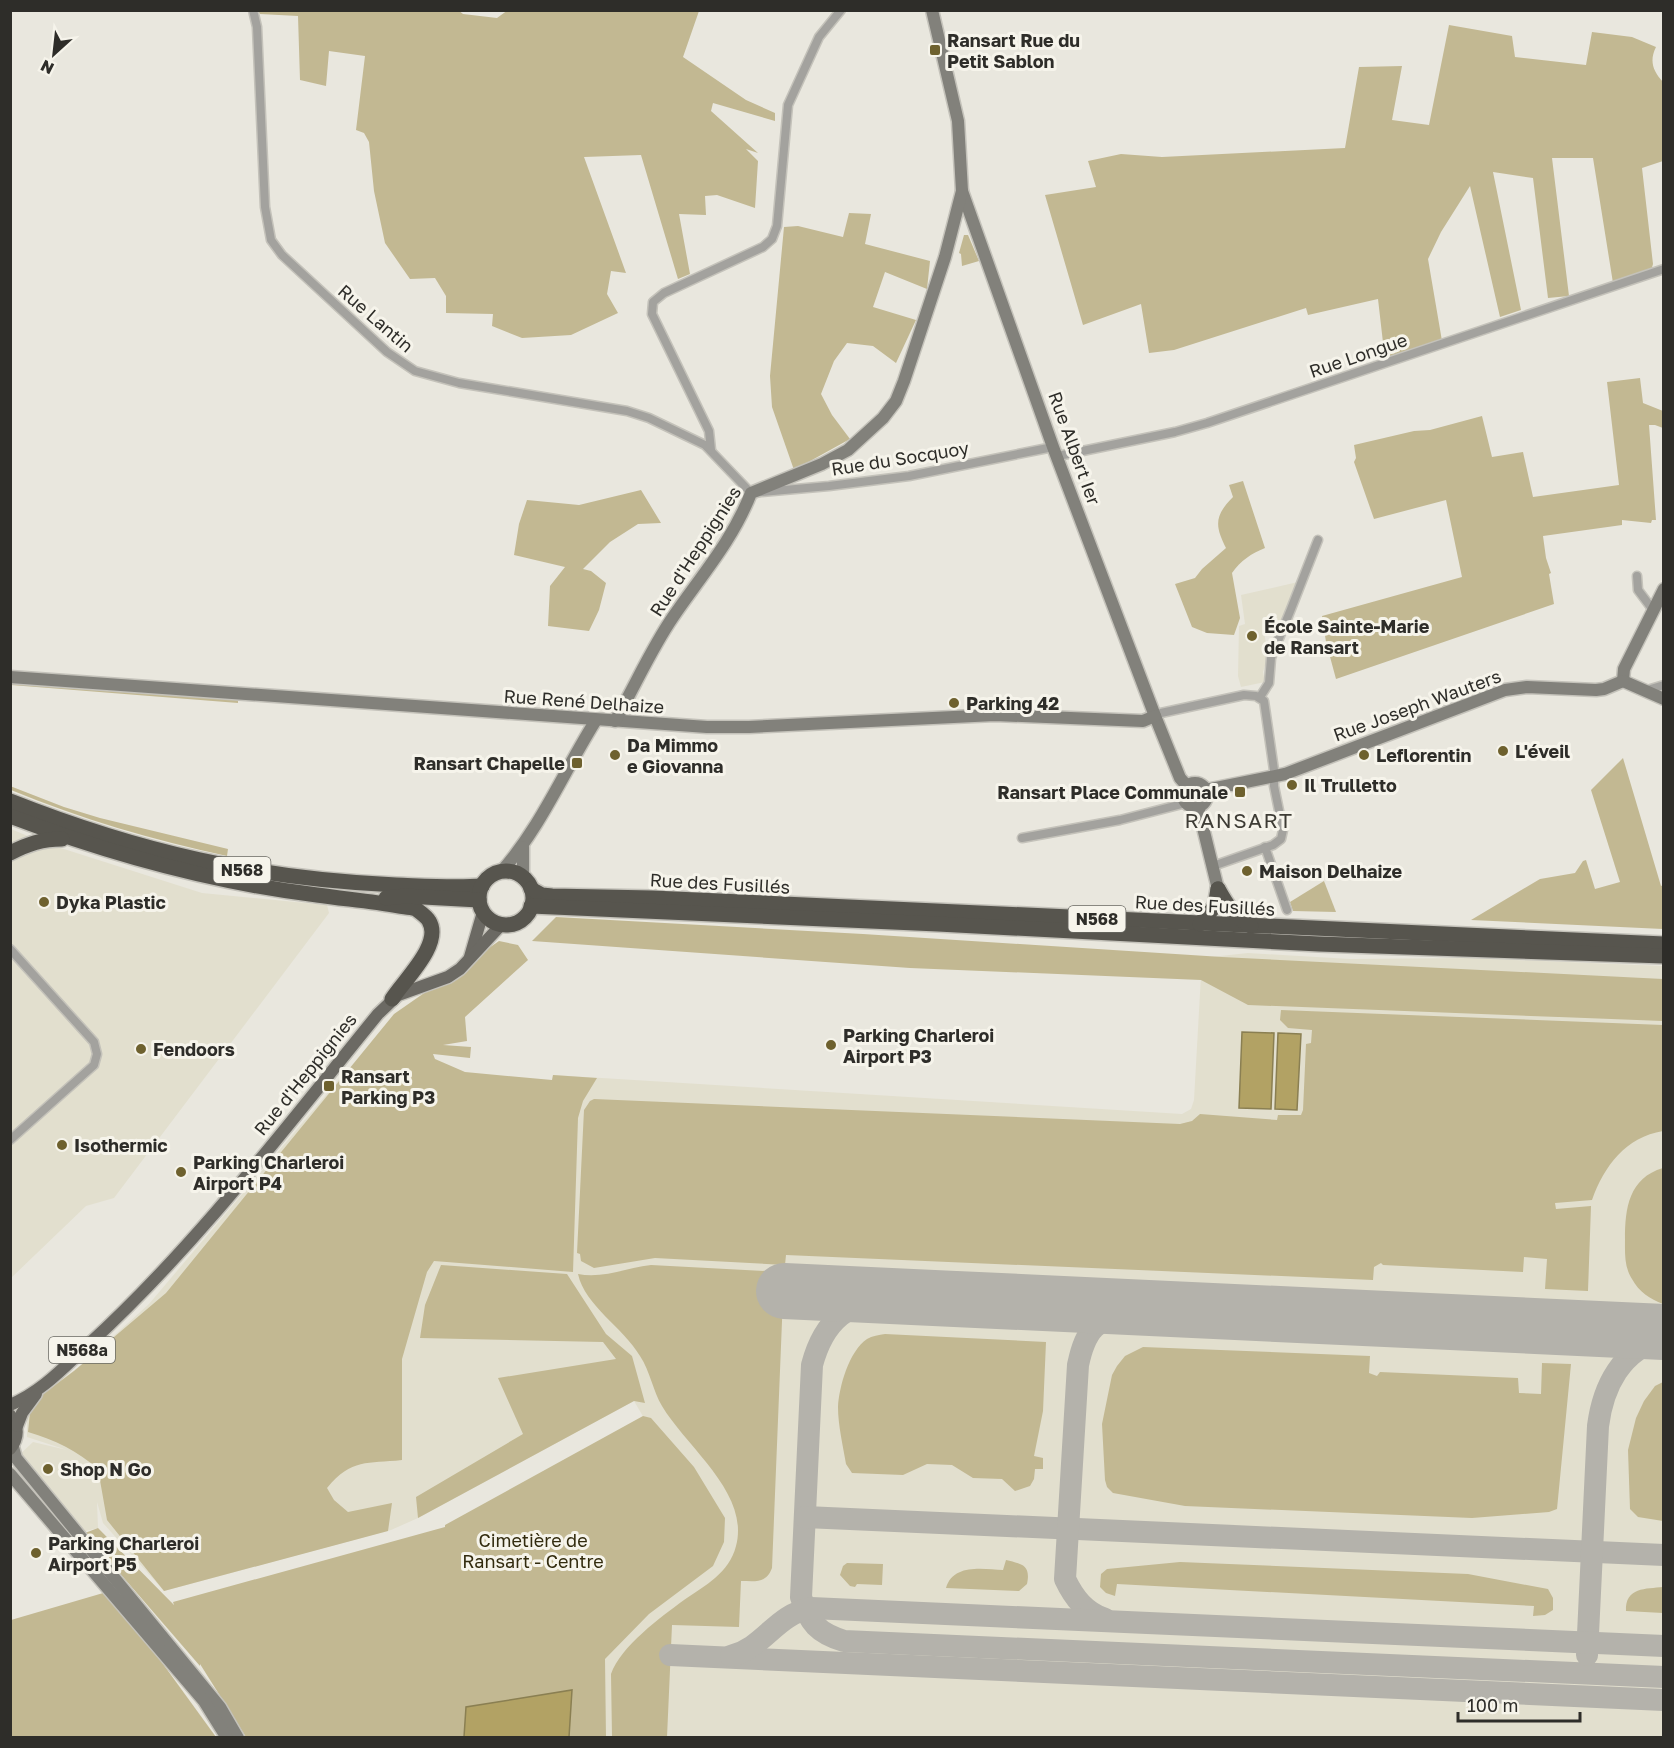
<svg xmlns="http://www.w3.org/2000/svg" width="1674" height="1748" font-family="'Golos Text',sans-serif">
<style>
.built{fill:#e2dfce}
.green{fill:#c2b892}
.water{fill:#b2a264;stroke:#8a7f52;stroke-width:1.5}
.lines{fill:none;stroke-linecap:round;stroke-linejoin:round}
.taxiway{stroke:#b4b2ab;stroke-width:22}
.runway{stroke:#b4b2ab;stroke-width:56}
.street-casing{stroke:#c4c2ba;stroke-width:11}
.secondary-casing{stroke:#c4c2ba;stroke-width:15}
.primary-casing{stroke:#c4c2ba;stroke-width:15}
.highway-casing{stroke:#c4c2ba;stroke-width:18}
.street{stroke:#a3a29e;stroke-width:8}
.secondary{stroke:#82817b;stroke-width:12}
.primary{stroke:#6b6963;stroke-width:12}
.highway{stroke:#57554e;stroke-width:15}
.poi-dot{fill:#6e612e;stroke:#f6f4eb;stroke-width:2}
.labels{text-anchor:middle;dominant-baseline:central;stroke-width:6;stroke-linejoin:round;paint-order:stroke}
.shield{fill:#f6f4eb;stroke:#6a6963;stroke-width:1.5}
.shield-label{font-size:16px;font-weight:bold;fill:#2e2d29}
.poi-label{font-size:18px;font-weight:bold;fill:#2e2d29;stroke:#f6f4eb;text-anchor:start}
.street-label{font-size:18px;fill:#2e2d29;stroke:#f6f4eb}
.park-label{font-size:18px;fill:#322b0e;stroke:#f6f4eb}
.quarter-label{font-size:21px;letter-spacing:1.5px;fill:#3e3c35;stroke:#f6f4eb}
</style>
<rect width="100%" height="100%" fill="#e9e7de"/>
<!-- built -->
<g class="built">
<path d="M1298 582 1284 621 1263 626 1268 655 1263 672 1265 682 1241 687 1238 676 1239 626 1245 624 1241 595Z"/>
<path d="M11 829 42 842 202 893 327 905 329 913 114 1198 86 1206 11 1278Z"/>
<path d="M1248 953 1350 959 1468 958 1663 966V1737H251L704 1520 634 1401 418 1518 391 1530 164 1591 103 1523 97 1502 98 1528 78 1533 16 1458 33 1442 67 1450 27 1437V1406L85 1362 149 1304 348 1069 552 1082 553 1075 1182 1114 1191 1109 1194 1100 1202 958Z"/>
</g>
<!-- green -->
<g class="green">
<path d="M458 10 463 14 497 18 508 10 699 11 683 57 746 100 775 113V121L713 103 711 111 758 153 746 149 758 161 755 208 717 195 705 196 706 215 679 214 690 274 678 279 641 155 584 157 626 273 611 271 607 294 618 313 571 335 522 338 492 326 493 314 446 313V296L435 278 410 279 385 243 374 191 369 142 364 133 356 130 365 56 329 51 326 86 300 80 298 16 260 14 258 11Z"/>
<path d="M1449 25 1512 36 1515 57 1586 65 1592 32 1632 37 1656 47C1649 61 1653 71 1663 82V161L1642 168 1653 264 1651 271 1613 283 1593 158H1552L1569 296 1548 298 1533 178 1493 172 1521 310 1500 317 1470 186 1441 232 1428 259 1442 341 1385 360 1378 299 1308 315 1306 308 1174 350 1149 353 1141 304 1083 325 1045 195 1096 187 1088 161 1121 154 1162 157 1345 148 1359 67 1402 66 1392 120 1429 125Z"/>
<path d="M849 213 871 214 865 244 930 261 927 289 885 272 873 307 916 320 896 363 873 346 847 343 834 361 821 394 832 415 850 439 794 470 772 407 770 376 784 227 798 226 843 237Z"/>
<path d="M964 235H968L979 261 962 266 961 254 959 253Z"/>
<path d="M1640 378 1643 403 1663 411V428L1655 425H1649L1656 520H1652L1651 523 1622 520V525L1543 536 1546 558 1551 573 1549 574 1554 604 1336 679 1326 642 1322 616 1462 577 1446 500 1374 519 1354 462 1356 458 1354 445 1414 431 1430 430 1482 416 1492 457 1523 452 1533 497 1619 485 1607 382Z"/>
<path d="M1243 481 1265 548C1251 554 1241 560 1232 573L1240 618 1234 635 1207 633 1192 627 1175 584 1195 578 1202 569 1226 548C1215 526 1214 516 1233 497L1229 485Z"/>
<path d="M641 490 661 523 638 524 610 542 583 569 591 571 606 583 599 610 589 631 548 626 550 586 565 567 514 555 519 524 527 500 579 505Z"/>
<path d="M10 681 238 697V703L11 685Z"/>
<path d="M1623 758 1661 886 1663 885V929L1471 920 1540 879 1575 873 1583 861 1586 860 1595 889 1620 882 1591 790Z"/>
<path d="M10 786 64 807 100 818 228 849 227 856C153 840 81 819 11 790Z"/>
<path d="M1324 881 1336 912 1293 911 1290 902Z"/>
<path d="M556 917 863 934 1222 957 1663 979V1021L1248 1005 1201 980 910 968 532 941Z"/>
<path d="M499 941 518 945 528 960 465 1017 467 1041 443 1045 471 1047 470 1058 433 1054 435 1059 465 1072 552 1080 553 1075 597 1078 583 1101 578 1118 573 1272 434 1261 427 1272 402 1359V1460C367 1464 352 1458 327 1488L334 1500 348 1512 392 1503 388 1531 164 1591 107 1520 98 1469C77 1451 56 1440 28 1432L31 1403 74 1371 166 1293 394 1014Z"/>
<path d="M1281 1010 1663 1025V1131C1626 1137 1604 1166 1592 1200L1555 1203 1556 1209 1591 1206 1588 1291 1545 1289 1547 1259 1524 1257 1523 1272 1383 1265 1381 1263 1374 1267 1373 1280 786 1255 785 1265 655 1258 594 1268 581 1261 580 1254 577 1253 584 1110 590 1101 594 1099 1180 1124 1192 1121 1200 1114 1277 1120 1278 1115H1301L1303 1110 1306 1044 1311 1043 1312 1030 1288 1028 1280 1020Z"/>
<path d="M1663 1168H1664L1663 1304C1650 1299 1639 1292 1632 1279 1624 1267 1625 1252 1625 1239 1625 1208 1629 1178 1663 1168Z"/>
<path d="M441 1265 567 1274 606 1334 632 1356 645 1403 634 1401 418 1518 416 1497 523 1434 498 1378 616 1359 603 1342 420 1338 425 1305Z"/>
<path d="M651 1265 784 1272 772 1568C766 1584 755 1581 741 1581L739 1627 672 1625 667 1737H612L611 1674C621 1646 661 1617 684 1600 706 1585 729 1573 736 1546 750 1493 687 1448 662 1406 653 1391 650 1371 640 1356 623 1327 585 1306 578 1274 602 1279 626 1268 651 1265Z"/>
<path d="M885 1334 1046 1342 1043 1411 1034 1456 1043 1458V1469H1035L1034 1479 1030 1486 1015 1491 1002 1479 973 1478 952 1465 927 1464 903 1475 852 1473 846 1464C843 1446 838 1425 838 1407 839 1387 849 1351 867 1339 872 1336 879 1335 885 1334Z"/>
<path d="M1143 1347 1370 1356 1369 1373 1377 1376 1380 1372 1518 1378 1519 1393 1541 1394 1542 1363 1571 1364 1557 1509 1549 1512 1472 1518 1185 1506 1113 1493 1107 1487 1105 1480 1102 1424 1112 1375 1117 1366 1125 1356Z"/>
<path d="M1663 1382V1521L1638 1517 1630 1509 1628 1450 1636 1418 1644 1401 1655 1386Z"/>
<path d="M643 1416 651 1418 694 1467 725 1518 724 1542 713 1566 649 1614 605 1659 606 1738 246 1737 200 1664V1666L85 1533 98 1528 174 1605 173 1602 445 1527V1525Z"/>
<path d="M1006 1560C1022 1564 1031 1565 1027 1584L1019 1591 946 1588C953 1563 984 1569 1003 1570Z"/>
<path d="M1180 1562 1468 1574 1548 1589 1553 1598V1610L1545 1615 1533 1616 1534 1606 1117 1584 1115 1596 1106 1593 1100 1587 1101 1574 1107 1569Z"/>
<path d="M847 1563 883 1564 882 1585 857 1584 855 1587 850 1586 840 1575 843 1566Z"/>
<path d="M1663 1587V1613L1626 1611C1625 1587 1646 1589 1663 1587Z"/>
<path d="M110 1591 216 1737 11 1738V1620Z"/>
</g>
<!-- water -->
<g class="water">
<path d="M1242 1032 1274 1033 1271 1109 1239 1108Z"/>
<path d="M1278 1033 1301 1034 1297 1110 1275 1109Z"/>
<path d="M572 1690 569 1737H464L466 1707Z"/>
</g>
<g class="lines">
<!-- taxiway -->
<g class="taxiway">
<path d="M894 1298C848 1301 824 1320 812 1365L801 1597C809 1623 818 1633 844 1641L1664 1677"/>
<path d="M805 1517 1664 1555"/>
<path d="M1105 1619C1085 1612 1074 1598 1065 1579L1078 1365C1086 1327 1096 1322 1131 1308"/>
<path d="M670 1655 1664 1700"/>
<path d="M1587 1655 1598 1426C1603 1387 1621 1349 1664 1338"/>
<path d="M731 1656C765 1647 775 1615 811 1608L1664 1646"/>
</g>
<!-- runway -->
<path class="runway" d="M784 1291 1664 1332"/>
<defs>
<g id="street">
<path d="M253 10 257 27 265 207 271 240 282 255 387 352 415 371 459 383 627 411 649 418 705 445 751 493 829 486 909 476 1053 447"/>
<path d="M711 450 709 431 652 314 653 302 664 293 763 247 772 239 777 226 788 105 819 37 841 10"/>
<path d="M1058 456 1175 432 1207 423 1664 269"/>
<path d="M1637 576 1638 590 1653 610"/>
<path d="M1644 691 1664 685"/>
<path d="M1260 697 1269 683 1271 658 1291 609 1318 540"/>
<path d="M1155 716 1161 713 1244 695 1256 696 1264 701 1274 770V786L1283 830 1281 839 1273 845 1213 866"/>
<path d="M1022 838 1120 820 1186 803"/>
<path d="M1265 847 1287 910"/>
<path d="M10 949 94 1042 97 1054 94 1065 10 1140"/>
</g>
<g id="secondary">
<path d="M962 191 1053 447 1155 716 1180 778 1187 786"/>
<path d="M10 677 707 727H749L995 715 1143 721 1155 716"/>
<path d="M1623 681 1624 669 1664 589"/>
<path d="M1623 681 1664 699"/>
<path d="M615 721C635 686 651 649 673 617 701 576 733 540 751 493L822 464 848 450 883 418 896 401 904 381 945 257 962 191 958 121 932 10"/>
<circle cx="1195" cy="795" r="12"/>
<path d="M1206 790 1285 774 1505 690 1527 687 1596 690 1604 689 1623 681"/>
<path d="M1198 807 1218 889"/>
<path d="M501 872C541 827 564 771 596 720"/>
<path d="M523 877V847"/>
<path d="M13 1447 16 1458 220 1707 238 1738"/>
<path d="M10 1474 204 1701 227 1738"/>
</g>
<g id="primary">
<path d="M470 957 483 912"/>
<path d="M10 1405C42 1392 65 1366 89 1344 197 1245 286 1127 378 1014L398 995 448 977 460 969 501 925"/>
<path d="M10 1415C19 1426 19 1438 10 1449"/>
<path d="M17 1426 22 1413 36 1394"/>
</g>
<g id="highway">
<path d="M10 801C139 852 257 879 396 885 424 886 453 888 482 886"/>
<path d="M10 816C110 854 211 882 317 895 344 899 371 901 398 906 404 907 411 907 416 909 420 912 427 917 429 921 443 944 404 980 392 999"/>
<path d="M10 853C28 844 42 839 62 839"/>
<circle cx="506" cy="898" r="27"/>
<path d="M531 889 542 895 552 896 652 898 1664 944"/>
<path d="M1218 889C1227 905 1234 917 1251 926"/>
<path d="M386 898 405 896 479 900"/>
<path d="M531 906 938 924 1319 944 1664 956"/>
<path d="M1200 924 1215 906 1218 889"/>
</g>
</defs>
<!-- street casing -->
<use href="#street" class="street-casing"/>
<!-- secondary casing -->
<use href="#secondary" class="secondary-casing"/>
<!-- primary casing -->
<use href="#primary" class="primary-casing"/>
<!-- highway casing -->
<use href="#highway" class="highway-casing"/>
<!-- street -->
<use href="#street" class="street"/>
<!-- secondary -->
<use href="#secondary" class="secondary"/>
<!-- primary -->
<use href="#primary" class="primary"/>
<!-- highway -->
<use href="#highway" class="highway"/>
</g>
<!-- markers -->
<g class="poi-dot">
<rect x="929" y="44" width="12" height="12" rx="3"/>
<circle cx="1252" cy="636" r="6"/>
<circle cx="954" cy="703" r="6"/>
<circle cx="1503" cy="751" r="6"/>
<circle cx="615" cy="755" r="6"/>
<circle cx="1364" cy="755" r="6"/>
<rect x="571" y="757" width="12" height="12" rx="3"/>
<circle cx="1292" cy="785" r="6"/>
<rect x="1234" y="786" width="12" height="12" rx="3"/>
<circle cx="1247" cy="871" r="6"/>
<circle cx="44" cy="902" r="6"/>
<circle cx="831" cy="1045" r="6"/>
<circle cx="141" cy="1049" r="6"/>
<rect x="323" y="1080" width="12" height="12" rx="3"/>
<circle cx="62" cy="1145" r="6"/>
<circle cx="181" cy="1172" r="6"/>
<circle cx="48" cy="1469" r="6"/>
<circle cx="36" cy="1553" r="6"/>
</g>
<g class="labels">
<!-- shield labels -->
<g class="shield">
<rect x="213.5" y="857" width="57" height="26" rx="4.5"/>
<rect x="1068.5" y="906" width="57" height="26" rx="4.5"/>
<rect x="49" y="1337" width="66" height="26" rx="4.5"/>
</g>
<g class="shield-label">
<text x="242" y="870">N568</text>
<text x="1097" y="919">N568</text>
<text x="82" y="1350">N568a</text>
</g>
<!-- poi labels -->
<g class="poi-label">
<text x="947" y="40">Ransart Rue du<tspan x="947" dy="21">Petit Sablon</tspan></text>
<text x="1264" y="626">École Sainte-Marie<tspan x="1264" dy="21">de Ransart</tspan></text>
<text x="966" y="703">Parking 42</text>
<text x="627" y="745">Da Mimmo<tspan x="627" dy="21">e Giovanna</tspan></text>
<text x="1515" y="751">L'éveil</text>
<text x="1376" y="755">Leflorentin</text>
<text x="565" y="763" text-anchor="end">Ransart Chapelle</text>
<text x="1304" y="785">Il Trulletto</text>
<text x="1228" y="792" text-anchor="end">Ransart Place Communale</text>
<text x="1259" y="871">Maison Delhaize</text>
<text x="56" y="902">Dyka Plastic</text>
<text x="843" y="1035">Parking Charleroi<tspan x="843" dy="21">Airport P3</tspan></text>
<text x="153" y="1049">Fendoors</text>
<text x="341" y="1076">Ransart<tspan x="341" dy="21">Parking P3</tspan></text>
<text x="74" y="1145">Isothermic</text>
<text x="193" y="1162">Parking Charleroi<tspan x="193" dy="21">Airport P4</tspan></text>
<text x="60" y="1469">Shop N Go</text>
<text x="48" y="1543">Parking Charleroi<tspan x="48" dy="21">Airport P5</tspan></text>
</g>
<!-- street labels -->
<g class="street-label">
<text transform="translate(376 318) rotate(41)">Rue Lantin</text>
<text transform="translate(1358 355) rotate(-19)">Rue Longue</text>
<text transform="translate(1075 448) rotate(70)">Rue Albert Ier</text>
<text transform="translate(900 458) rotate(-9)">Rue du Socquoy</text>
<text transform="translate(695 551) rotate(-57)">Rue d'Heppignies</text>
<text transform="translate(584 701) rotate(4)">Rue René Delhaize</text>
<text transform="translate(1417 705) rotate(-20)">Rue Joseph Wauters</text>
<text transform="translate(720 883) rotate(3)">Rue des Fusillés</text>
<text transform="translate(1205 905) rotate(3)">Rue des Fusillés</text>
<text transform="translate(305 1074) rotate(-51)">Rue d'Heppignies</text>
</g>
<!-- park labels -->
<g class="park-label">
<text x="533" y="1540">Cimetière de<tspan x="533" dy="21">Ransart - Centre</tspan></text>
</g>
<!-- quarter labels -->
<g class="quarter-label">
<text x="1239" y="820">RANSART</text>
</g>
</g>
<!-- border -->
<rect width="1674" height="1748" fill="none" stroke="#2e2d29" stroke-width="24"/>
<!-- north arrow -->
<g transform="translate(54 54) rotate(207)" stroke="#f6f4eb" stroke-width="4.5" paint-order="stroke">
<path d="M0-4.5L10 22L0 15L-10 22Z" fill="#2e2d29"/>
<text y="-9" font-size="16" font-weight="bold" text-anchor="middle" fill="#2e2d29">N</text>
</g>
<!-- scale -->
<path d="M1458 1712v9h122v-9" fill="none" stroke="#2e2d29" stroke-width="3"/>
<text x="1467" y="1712" font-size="18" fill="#2e2d29" stroke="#f6f4eb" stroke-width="4.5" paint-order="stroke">100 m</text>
</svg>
